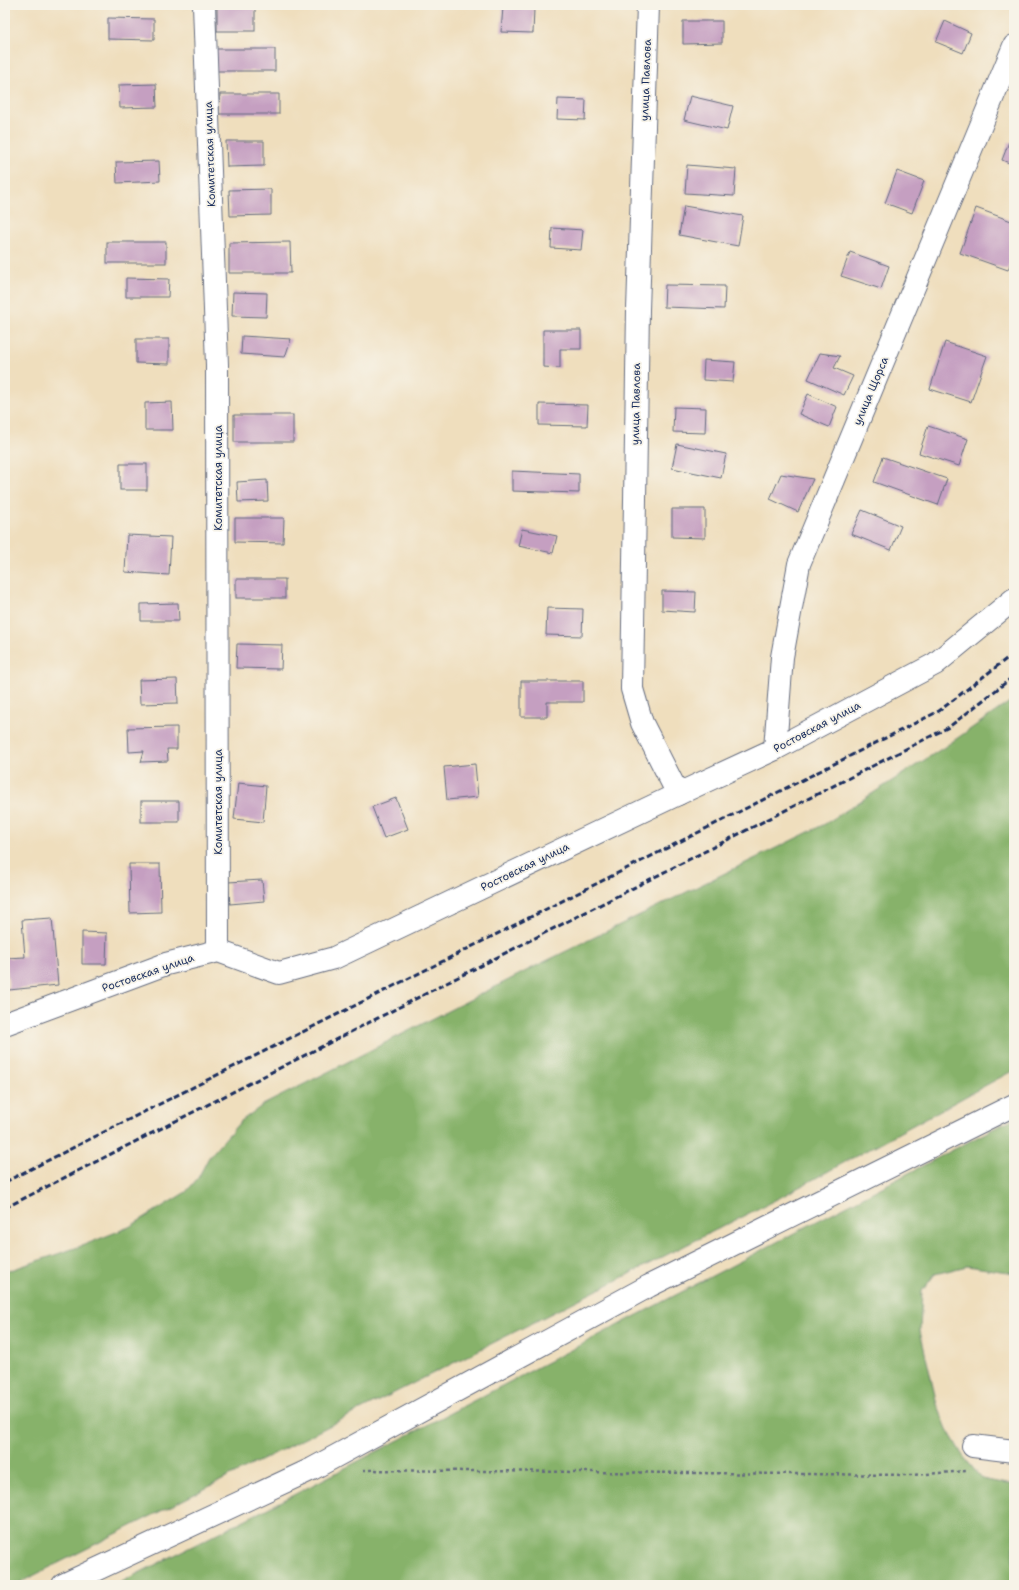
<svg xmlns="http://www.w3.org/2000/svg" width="1019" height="1590" font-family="'Shantell Sans',sans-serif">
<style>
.forest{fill:#87b26a;stroke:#517064}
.building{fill:#c59fc1}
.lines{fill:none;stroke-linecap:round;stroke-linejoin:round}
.street-casing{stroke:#656c7f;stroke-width:24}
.path{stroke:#656c7f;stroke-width:2.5;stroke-dasharray:3 3;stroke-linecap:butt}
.street{stroke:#fff;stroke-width:22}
.rail{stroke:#1b2f5e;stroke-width:3;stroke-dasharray:6 3;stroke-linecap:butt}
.labels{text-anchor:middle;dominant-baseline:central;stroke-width:3.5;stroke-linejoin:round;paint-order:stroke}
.street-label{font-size:11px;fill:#1b2f5e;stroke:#f7f3e8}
</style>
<rect width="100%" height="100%" fill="#f7f3e8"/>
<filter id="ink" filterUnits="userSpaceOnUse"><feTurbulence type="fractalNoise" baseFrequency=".025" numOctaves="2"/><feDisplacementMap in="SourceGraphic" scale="8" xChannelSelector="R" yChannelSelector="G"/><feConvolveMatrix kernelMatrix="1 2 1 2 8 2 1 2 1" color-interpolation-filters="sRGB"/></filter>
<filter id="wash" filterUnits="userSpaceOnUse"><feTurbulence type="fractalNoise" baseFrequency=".012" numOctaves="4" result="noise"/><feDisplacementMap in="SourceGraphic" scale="16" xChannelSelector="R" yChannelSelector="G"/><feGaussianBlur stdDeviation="0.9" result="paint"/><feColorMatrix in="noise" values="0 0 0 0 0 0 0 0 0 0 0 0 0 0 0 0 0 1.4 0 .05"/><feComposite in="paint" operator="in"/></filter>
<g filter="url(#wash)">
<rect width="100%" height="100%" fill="#efdebd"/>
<!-- forest -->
<g class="forest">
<path d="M1014 699V1070L781 1197 15 1585H5V1272L84 1245 129 1227 186 1192 198 1178 209 1157 223 1141 241 1121 263 1105 538 965 825 824 943 748Z"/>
<path d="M1014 1118V1273L967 1266 935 1274 922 1291 920 1331 937 1404 947 1429 963 1456 982 1479 1007 1484H1014V1585H115L282 1501Z"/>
</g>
<g id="blocks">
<!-- building -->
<g class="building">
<rect x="217" y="5" width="38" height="26"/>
<path d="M503 7 534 9 533 33 501 32Z"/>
<path d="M108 18 154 19V40L108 39Z"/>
<path d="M683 21H722V43L683 44Z"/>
<path d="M945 21 971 33 963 53 936 42Z"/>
<rect x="215" y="49" width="60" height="22"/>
<path d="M156 84 157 107 120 108 119 85Z"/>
<path d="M220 94H279V114H219Z"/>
<path d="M690 96 733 106 727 130 684 120Z"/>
<path d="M558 99 586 100 585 120 557 119Z"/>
<path d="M226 141H264V166L227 167Z"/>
<path d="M1009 142 1014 144V165L1002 160Z"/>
<path d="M159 161 160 181 117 183 116 162Z"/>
<path d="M687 165 736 169 734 196 685 193Z"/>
<path d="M897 171 924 181 912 213 885 203Z"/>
<path d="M271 189V215L230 216 229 190Z"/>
<path d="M684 206 743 216 738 246 679 235Z"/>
<path d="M976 208 1014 222V254L1008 270 960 253Z"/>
<path d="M552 228 583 230 581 250 551 248Z"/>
<rect x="107" y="242" width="59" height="21"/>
<path d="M290 242 291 273H229V243Z"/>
<path d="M850 252 889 266 881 289 841 276Z"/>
<path d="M126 278 169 279 168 297H126Z"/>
<path d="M665 285 725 286 724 309 664 307Z"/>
<path d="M233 292 267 293 266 317 232 316Z"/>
<path d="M543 330H581V349H560V368L543 367Z"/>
<path d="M242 336 291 339 285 357 241 354Z"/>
<path d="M136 339H169V364L136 363Z"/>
<path d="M945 342 987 356 971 402 930 389Z"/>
<path d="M820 353 840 356 834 368 853 376 844 395 808 379Z"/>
<path d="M704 360 735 362 733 382 703 380Z"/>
<path d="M808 394 837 407 829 427 799 414Z"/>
<path d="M172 402 173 430H145V403Z"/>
<path d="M539 404 588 405 587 426 539 425Z"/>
<path d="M674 407 706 408 705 433 673 432Z"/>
<rect x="234" y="415" width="59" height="27"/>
<path d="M928 426 968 439 959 466 919 453Z"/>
<path d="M677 444 726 454 721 478 672 468Z"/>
<path d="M883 457 947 479 938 505 874 482Z"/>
<rect x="120" y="464" width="27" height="26"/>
<path d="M512 471 579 474V493L512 491Z"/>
<path d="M781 474 813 479 798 512 770 499Z"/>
<path d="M267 480 268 501 238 502 237 482Z"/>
<path d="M672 509H705V538L672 537Z"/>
<path d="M862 510 901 526 891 550 851 534Z"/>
<path d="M235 518H284L283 543 235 542Z"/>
<path d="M522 529 557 536 553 553 518 546Z"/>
<path d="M127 535 171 537 169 575 125 572Z"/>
<rect x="236" y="579" width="49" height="19"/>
<path d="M662 591 696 592 695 612 662 610Z"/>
<path d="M178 603 179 621H141V604Z"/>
<path d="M547 608 583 609 582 636 546 635Z"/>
<path d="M237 644 282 645 281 669 236 668Z"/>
<path d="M177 679 178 703 140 704 139 680Z"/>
<path d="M521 681H583V702H547V717H521Z"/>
<path d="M177 727V749H167L168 761 141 762 144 751 129 752 128 728Z"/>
<path d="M475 764 478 797 447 800 444 767Z"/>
<path d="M238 783 266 786 263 822 234 819Z"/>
<path d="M396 798 408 829 384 838 372 807Z"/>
<rect x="141" y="801" width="38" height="21"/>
<path d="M129 864H160L161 912 130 913Z"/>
<path d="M262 880 264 901 230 904 228 882Z"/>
<path d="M52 918 58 985 9 990 6 958 25 957 22 920Z"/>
<path d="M82 932 107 933 106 964H82Z"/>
</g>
</g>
</g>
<g filter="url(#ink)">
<use href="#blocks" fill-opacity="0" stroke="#656c7f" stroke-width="1"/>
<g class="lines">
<defs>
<g id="street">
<path d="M204 5 217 365 218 951"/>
<path d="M648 5 638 310 632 689 642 723 678 794"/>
<path d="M775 749 782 657 799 564 1014 46"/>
<path d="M5 1024 166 964 218 951 279 973 334 958 678 794 775 749 935 664 1014 599"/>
<path d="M973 1446 1014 1451"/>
<path d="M63 1585 312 1469 649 1286 1014 1105"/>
</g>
</defs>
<!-- street casing -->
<use href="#street" class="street-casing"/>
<!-- path -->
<path class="path" d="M363 1470 912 1475 967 1471"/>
<!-- street -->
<use href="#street" class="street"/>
<!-- rail -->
<g class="rail">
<path d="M5 1182 939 711 1014 653"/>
<path d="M5 1208 949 727 1014 676"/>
</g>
</g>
</g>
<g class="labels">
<!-- street labels -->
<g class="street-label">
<text transform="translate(646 80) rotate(-88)">улица Павлова</text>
<text transform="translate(210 154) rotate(-92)">Комитетская улица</text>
<text transform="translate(871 391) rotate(-67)">улица Щорса</text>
<text transform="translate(636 404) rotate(-89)">улица Павлова</text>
<text transform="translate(218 478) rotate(-90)">Комитетская улица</text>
<text transform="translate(817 727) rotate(-28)">Ростовская улица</text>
<text transform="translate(218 802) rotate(-90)">Комитетская улица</text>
<text transform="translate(525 867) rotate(-26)">Ростовская улица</text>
<text transform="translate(148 973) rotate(-19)">Ростовская улица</text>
</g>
</g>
<!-- margin -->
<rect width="1019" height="1590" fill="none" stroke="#f7f3e8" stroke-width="20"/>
</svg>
